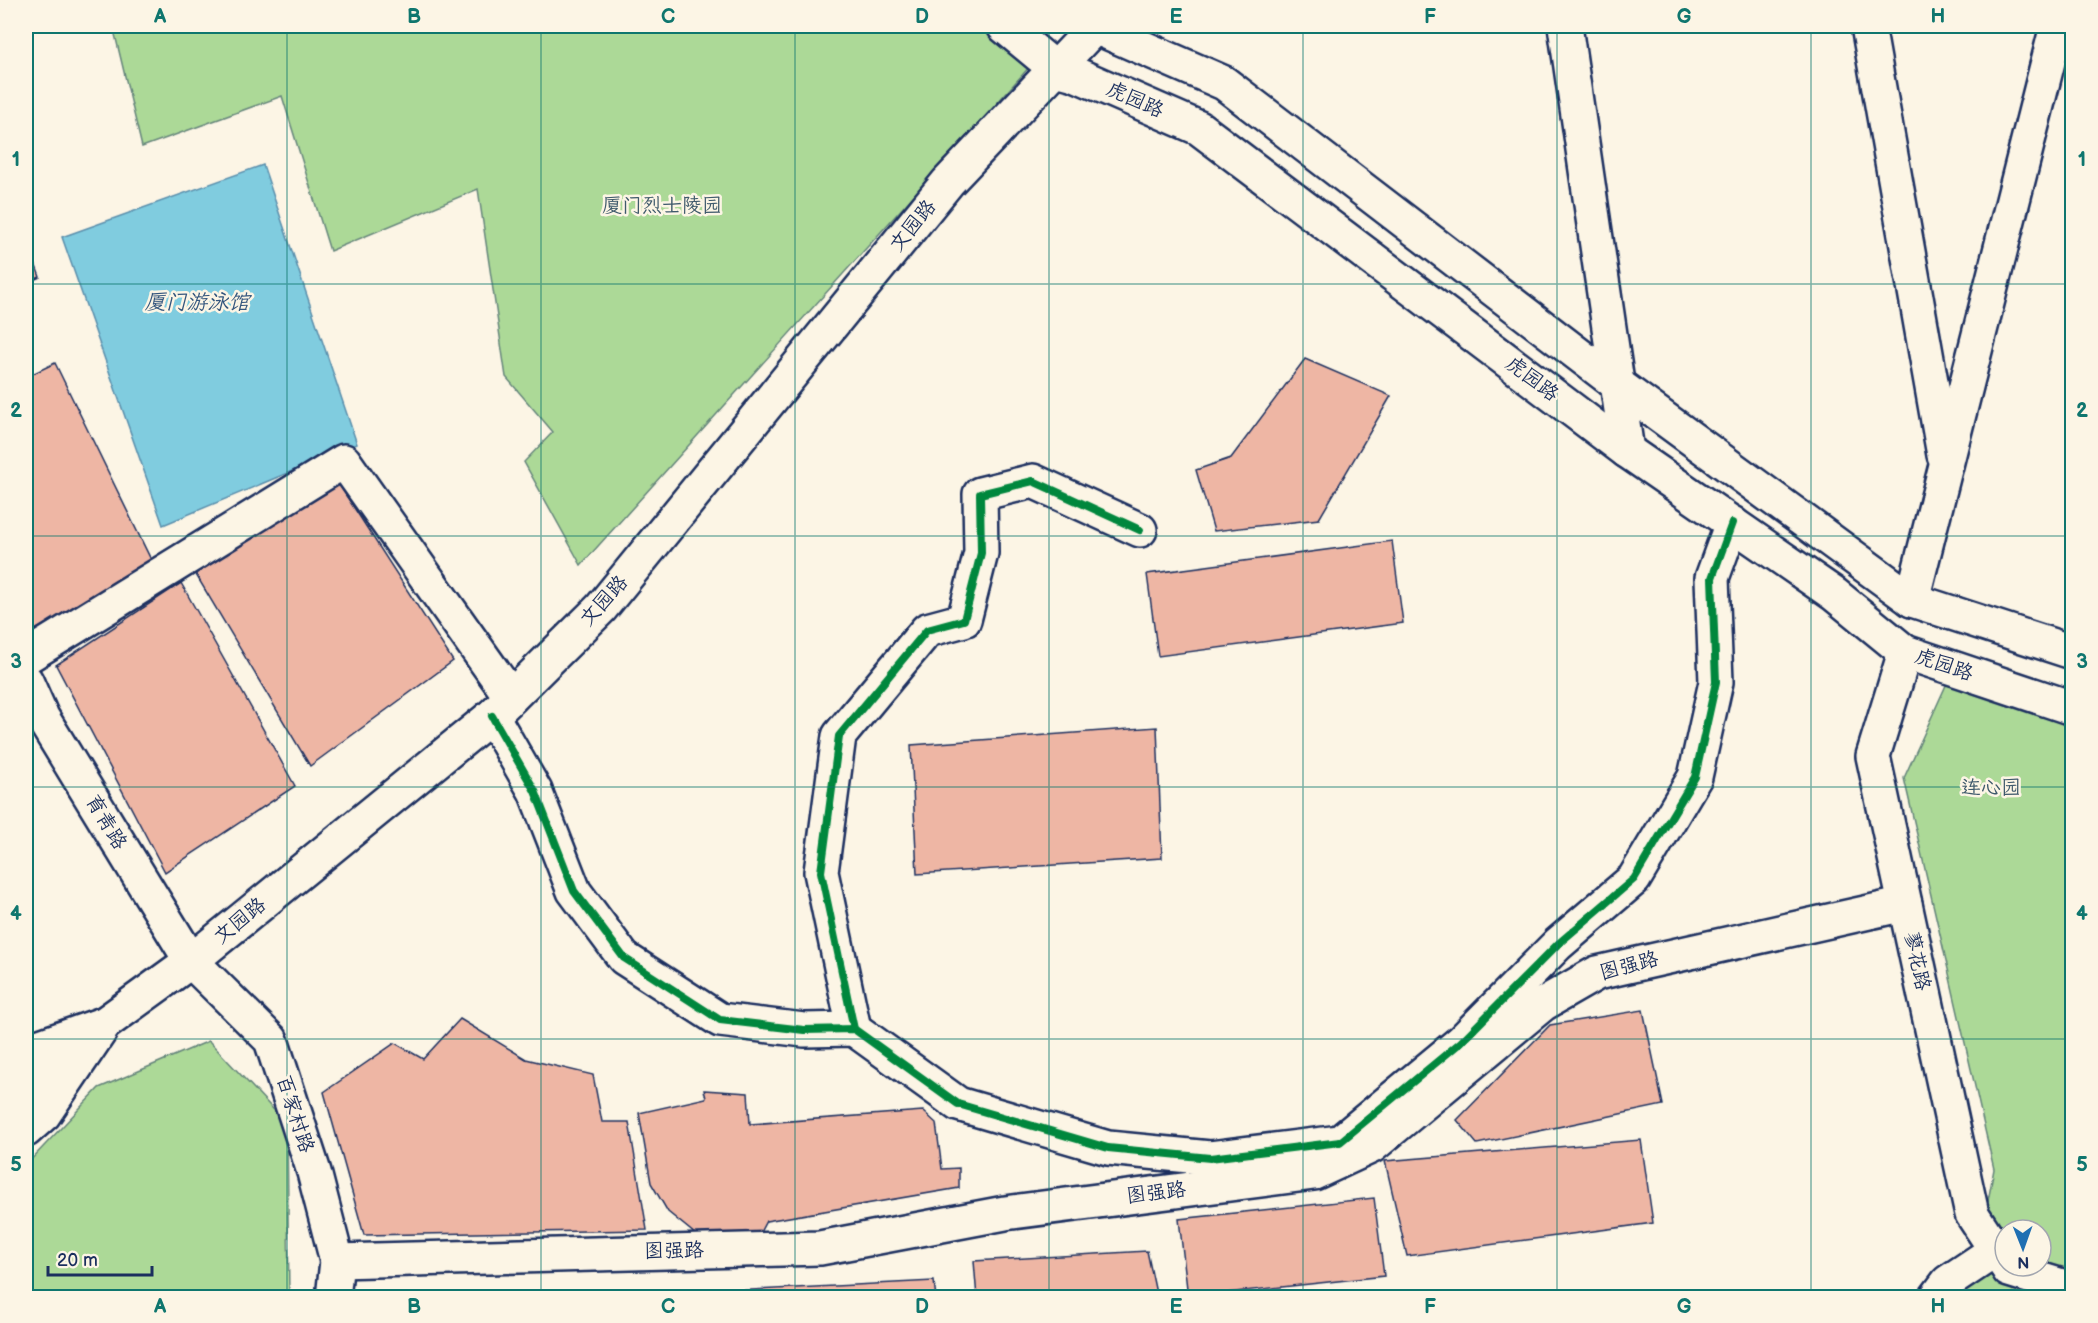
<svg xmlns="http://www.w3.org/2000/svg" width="2098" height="1323" font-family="'Balsamiq Sans','LXGW WenKai TC',sans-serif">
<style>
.green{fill:#acd997;stroke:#64847a;stroke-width:1.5;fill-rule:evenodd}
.water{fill:#80ccdf;stroke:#588dab;stroke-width:1.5}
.building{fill:#eeb6a4;stroke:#1b2f5e;stroke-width:1.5}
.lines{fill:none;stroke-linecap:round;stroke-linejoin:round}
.minor-casing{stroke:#1b2f5e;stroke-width:38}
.major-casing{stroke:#1b2f5e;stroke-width:38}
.minor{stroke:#fcf5e5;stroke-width:33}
.major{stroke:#fcf5e5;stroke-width:33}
.cycleway-casing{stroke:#fcf5e5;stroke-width:11}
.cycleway{stroke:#00873e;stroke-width:8}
.grid{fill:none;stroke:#0f766e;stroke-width:1.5;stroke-opacity:0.55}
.labels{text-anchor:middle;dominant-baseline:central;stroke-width:5;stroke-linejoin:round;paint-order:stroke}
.street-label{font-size:20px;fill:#1b2f5e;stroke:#fcf5e5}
.park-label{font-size:20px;fill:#3f5a6c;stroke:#fcf5e5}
.water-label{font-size:21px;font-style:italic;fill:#34567e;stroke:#fcf5e5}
.neatline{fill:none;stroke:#0f766e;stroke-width:2}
.grid-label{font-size:20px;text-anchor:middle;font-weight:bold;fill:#0f766e}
</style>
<rect width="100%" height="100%" fill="#fcf5e5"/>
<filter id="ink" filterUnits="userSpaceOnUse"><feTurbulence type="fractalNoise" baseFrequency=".0167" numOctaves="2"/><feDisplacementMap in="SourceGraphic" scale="12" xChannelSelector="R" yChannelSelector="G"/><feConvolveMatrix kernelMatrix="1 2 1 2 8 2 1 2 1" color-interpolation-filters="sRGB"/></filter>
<g filter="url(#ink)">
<!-- green -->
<g class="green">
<path d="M113 26H998L1042 53 581 565 524 462 553 432 506 377 478 189 330 251 282 96 142 147Z"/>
<path d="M1957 661 2072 699V1297H1958L1974 1276 1994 1169 1904 778ZM2005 1230H2041V1266H2005Z"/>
<path d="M209 1041 287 1124 289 1297H26V1165L99 1088Z"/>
</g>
<!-- water -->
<path class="water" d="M263 165 357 444 163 525 62 237Z"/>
<!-- building -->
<g class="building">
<path d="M26 239 40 277 26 283Z"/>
<path d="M1305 359 1391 396 1319 519 1214 531 1196 470 1231 458Z"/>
<path d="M55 363 156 570 31 632 26 618V377Z"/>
<path d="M338 483 453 661 310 766 195 573Z"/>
<path d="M1392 541 1403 623 1158 656 1147 574Z"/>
<path d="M181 583 295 786 165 872 56 665Z"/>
<path d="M1157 727 1162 858 917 874 911 745Z"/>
<path d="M1643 1010 1663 1105 1477 1144 1457 1120 1550 1025Z"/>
<path d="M460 1019 526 1059 593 1075 602 1122H629L647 1230 364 1235 324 1092 395 1043 423 1059Z"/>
<path d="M704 1090 748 1093 750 1124 923 1111 936 1123 942 1169 959 1168V1188L766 1221 757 1238H700L668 1212 651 1183 639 1113 706 1098Z"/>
<path d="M1641 1140 1653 1223 1407 1256 1385 1161Z"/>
<path d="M1374 1198 1384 1276 1188 1297 1179 1219Z"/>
<path d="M1147 1251 1157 1298H977L974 1261Z"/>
<path d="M934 1281 936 1298H691L692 1293Z"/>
<path d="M1493 1291 1494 1298H1449Z"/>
</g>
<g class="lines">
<defs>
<g id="minor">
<path d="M1565 26 1627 451"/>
<path d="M1868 26 1944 455"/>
<path d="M1912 600 2057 26"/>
<path d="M1905 652 1873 756 1972 1214 2005 1264"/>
<path d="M26 657 344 461 511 697"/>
<path d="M26 681 42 717 191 961 271 1040 314 1172 337 1261 333 1298"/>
<path d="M492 716 535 791 574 891 624 958 720 1020 804 1030 854 1029 958 1104 1108 1148 1210 1158 1340 1142 1461 1042 1558 944 1634 879 1695 777 1716 682 1712 578 1732 523"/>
<path d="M854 1029 821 872 839 736 927 630 964 620 981 553 980 494 1033 481 1140 530"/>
<path d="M26 1051 100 1025"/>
<path d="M26 1130 44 1114 100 1031"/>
<path d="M337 1261 820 1248 1005 1213 1314 1173 1372 1146 1543 1004 1597 973 1905 904"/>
<path d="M2007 1266 2009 1270 2072 1289"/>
<path d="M1936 1298 1948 1282 1996 1250"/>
</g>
<g id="major">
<path d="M1004 26 1056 69 1075 74 1199 128 1627 451 1834 594 1905 652 2072 708"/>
<path d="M1093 26 1224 83 1617 384 1912 600 2072 652"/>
<path d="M26 1086 104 1024 191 961 492 716 601 608 948 182 1095 27"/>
</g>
</defs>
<!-- minor casing -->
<use href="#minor" class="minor-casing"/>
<!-- major casing -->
<use href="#major" class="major-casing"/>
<!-- minor -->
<use href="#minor" class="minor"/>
<!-- major -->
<use href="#major" class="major"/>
<defs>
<g id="cycleway">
<path d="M492 716 535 791 574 891 624 958 720 1020 804 1030 854 1029 958 1104 1108 1148 1210 1158 1340 1142 1461 1042 1558 944 1634 879 1695 777 1716 682 1712 578 1732 523"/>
<path d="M854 1029 821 872 839 736 927 630 964 620 981 553 980 494 1033 481 1140 530"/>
</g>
</defs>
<!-- cycleway casing -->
<use href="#cycleway" class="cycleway-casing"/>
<!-- cycleway -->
<use href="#cycleway" class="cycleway"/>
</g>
</g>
<!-- grid -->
<path class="grid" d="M287 26V1298M541 26V1298M795 26V1298M1049 26V1298M1303 26V1298M1557 26V1298M1811 26V1298M26 284H2072M26 536H2072M26 787H2072M26 1039H2072"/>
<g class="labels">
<!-- street labels -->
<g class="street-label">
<text transform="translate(1135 100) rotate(24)">虎园路</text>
<text transform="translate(913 226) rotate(-51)">文园路</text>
<text transform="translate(1532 379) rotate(37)">虎园路</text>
<text transform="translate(604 601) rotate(-48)">文园路</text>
<text transform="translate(1944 665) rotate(19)">虎园路</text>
<text transform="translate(106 822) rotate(59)">育青路</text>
<text transform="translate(240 921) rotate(-39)">文园路</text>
<text transform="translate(1917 961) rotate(78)">蓼花路</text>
<text transform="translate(1629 966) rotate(-15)">图强路</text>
<text transform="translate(295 1114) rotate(72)">百家村路</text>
<text transform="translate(1156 1193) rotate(-7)">图强路</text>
<text transform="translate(674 1251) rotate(-1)">图强路</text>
</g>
<!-- park labels -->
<g class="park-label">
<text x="662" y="206">厦门烈士陵园</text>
<text x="1991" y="788">连心园</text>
</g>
<!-- water labels -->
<g class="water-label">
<text x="197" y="302">厦门游泳馆</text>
</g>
</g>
<!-- margin -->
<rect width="2098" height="1323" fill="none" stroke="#fcf5e5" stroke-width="66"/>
<!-- north arrow -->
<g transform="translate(2023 1248) rotate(179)"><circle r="28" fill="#fcf5e5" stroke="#a2a6af" stroke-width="1.5"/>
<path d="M0-4.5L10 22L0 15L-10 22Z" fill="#1f6fb2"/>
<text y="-9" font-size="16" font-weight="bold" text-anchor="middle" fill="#1b2f5e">N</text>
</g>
<!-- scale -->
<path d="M48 1266v9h104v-9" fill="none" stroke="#1b2f5e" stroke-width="3"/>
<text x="57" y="1266" font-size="18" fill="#1b2f5e" stroke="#fcf5e5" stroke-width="4.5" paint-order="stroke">20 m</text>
<rect x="33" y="33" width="2032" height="1257" class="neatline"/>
<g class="grid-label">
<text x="160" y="23">A</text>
<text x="414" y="23">B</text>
<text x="668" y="23">C</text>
<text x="922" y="23">D</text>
<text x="1176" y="23">E</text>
<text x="1430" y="23">F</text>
<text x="1684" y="23">G</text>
<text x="1938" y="23">H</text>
<text x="16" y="166">1</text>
<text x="2082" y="166">1</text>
<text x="16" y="417">2</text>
<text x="2082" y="417">2</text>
<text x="16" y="668">3</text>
<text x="2082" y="668">3</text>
<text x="16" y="920">4</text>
<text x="2082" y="920">4</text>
<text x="16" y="1171">5</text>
<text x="2082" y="1171">5</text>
<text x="160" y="1313">A</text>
<text x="414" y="1313">B</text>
<text x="668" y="1313">C</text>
<text x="922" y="1313">D</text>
<text x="1176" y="1313">E</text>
<text x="1430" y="1313">F</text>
<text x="1684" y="1313">G</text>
<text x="1938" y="1313">H</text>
</g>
</svg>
